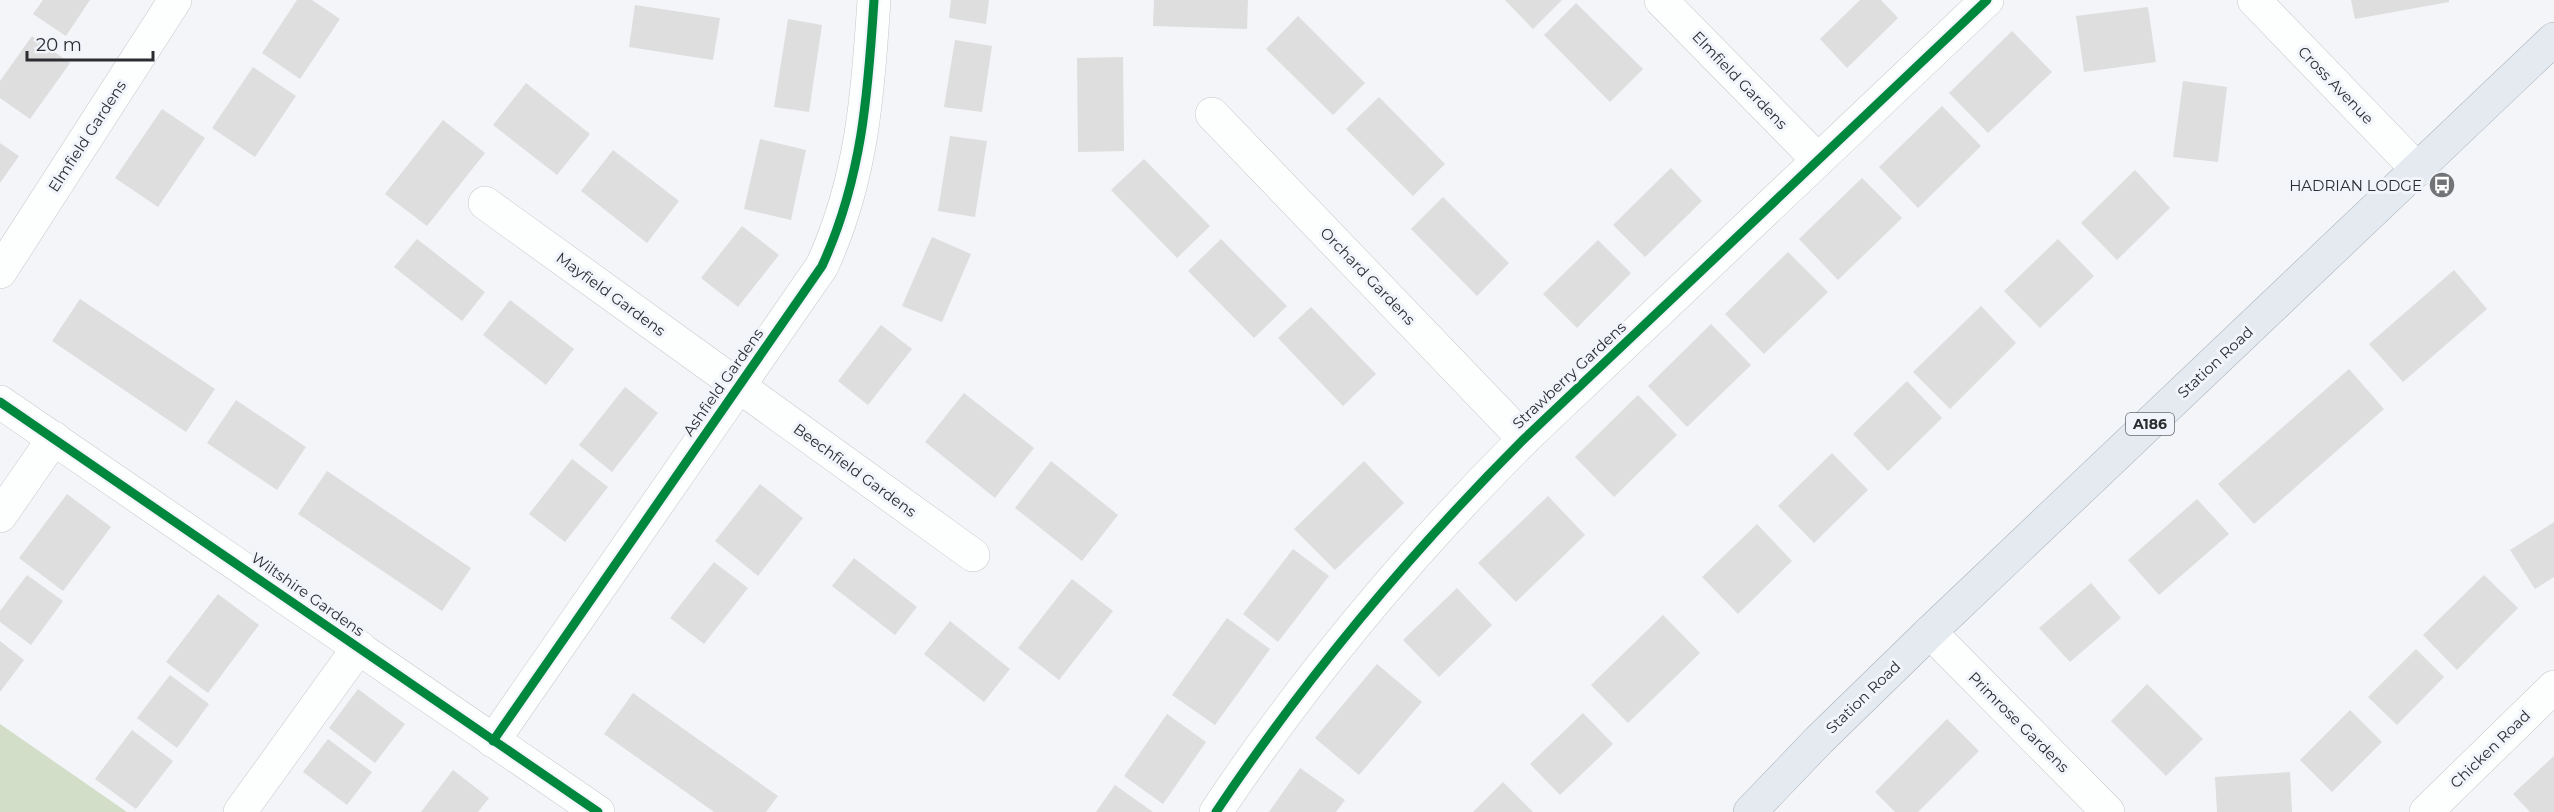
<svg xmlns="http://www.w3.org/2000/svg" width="2554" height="812" font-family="Montserrat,sans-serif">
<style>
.green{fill:#d3dec9}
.building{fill:#dedede}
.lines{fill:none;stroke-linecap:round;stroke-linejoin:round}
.minor-casing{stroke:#c7c8cb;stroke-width:34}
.tertiary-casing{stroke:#c7c8cb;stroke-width:34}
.primary-casing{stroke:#a8afba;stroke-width:34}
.minor{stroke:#fdfefe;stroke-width:33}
.tertiary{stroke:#fdfefe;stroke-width:33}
.primary{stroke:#e5eaf0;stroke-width:33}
.cycleway-casing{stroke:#f1f4fa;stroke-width:13}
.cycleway{stroke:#00873e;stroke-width:9}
.labels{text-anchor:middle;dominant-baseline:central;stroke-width:6;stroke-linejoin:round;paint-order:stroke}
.shield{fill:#f1f4fa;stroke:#67696d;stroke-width:1.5}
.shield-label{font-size:14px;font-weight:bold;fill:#2c2d30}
.street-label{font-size:15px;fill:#2c2d30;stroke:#f1f4fa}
.poi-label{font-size:15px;fill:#2c2d30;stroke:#f1f4fa;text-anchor:end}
</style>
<rect width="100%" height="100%" fill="#f3f5f8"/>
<!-- green -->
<path class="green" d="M0 724 127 812H0Z"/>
<!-- building -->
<g class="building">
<path d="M43 0H90L66 36 33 14Z"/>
<path d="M297 0H312L340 19 300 79 262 53Z"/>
<path d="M951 0H989L986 24 949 18Z"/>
<path d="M1154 0H1248L1247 29 1153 26Z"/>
<path d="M1505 0H1562L1533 29Z"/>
<path d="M1860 0H1881L1898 18 1847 68 1820 39Z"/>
<path d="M2351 0H2449V2L2355 19Z"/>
<path d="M1576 3 1643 69 1610 102 1544 35Z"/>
<path d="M635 5 720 18 713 60 629 47Z"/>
<path d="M2148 7 2156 62 2084 72 2076 16Z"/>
<path d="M1298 16 1365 83 1333 115 1266 49Z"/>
<path d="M788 19 822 25 809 112 774 107Z"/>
<path d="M2012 31 2052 72 1988 133 1949 93Z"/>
<path d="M32 36 70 63 30 119 0 98V81Z"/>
<path d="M955 40 992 46 982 112 944 107Z"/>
<path d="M1123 57 1124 151 1078 152 1077 58Z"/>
<path d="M253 67 296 96 255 157 212 128Z"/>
<path d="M2183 81 2227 87 2218 162 2173 157Z"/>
<path d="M526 83 590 134 557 175 493 125Z"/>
<path d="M1379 97 1445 164 1413 196 1346 129Z"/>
<path d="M1942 106 1981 146 1918 208 1879 167Z"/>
<path d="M162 109 205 138 158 207 115 178Z"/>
<path d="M443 120 485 153 427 226 385 194Z"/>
<path d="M950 136 987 141 975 217 938 211Z"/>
<path d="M760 139 806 150 791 220 744 209Z"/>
<path d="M0 143 19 156 0 183Z"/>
<path d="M613 150 679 201 647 243 581 191Z"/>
<path d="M1144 159 1210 226 1177 258 1111 190Z"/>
<path d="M1671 168 1702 201 1645 257 1613 225Z"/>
<path d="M2135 170 2170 208 2117 260 2081 223Z"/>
<path d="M1862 178 1902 218 1838 280 1799 239Z"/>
<path d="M1443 197 1509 263 1477 296 1411 229Z"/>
<path d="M742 226 779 255 738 307 701 278Z"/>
<path d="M932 237 971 254 942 322 902 306Z"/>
<path d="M417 239 485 292 462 321 394 267Z"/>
<path d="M1221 239 1287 306 1254 338 1188 271Z"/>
<path d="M2058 239 2094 276 2040 328 2004 291Z"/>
<path d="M1598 240 1631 273 1577 328 1543 294Z"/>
<path d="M1788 252 1828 292 1764 354 1725 314Z"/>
<path d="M2454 270 2487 309 2403 382 2369 344Z"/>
<path d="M80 299 215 389 186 432 52 341Z"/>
<path d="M510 300 574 349 546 385 483 335Z"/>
<path d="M1981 306 2016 343 1950 409 1913 372Z"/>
<path d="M1311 307 1376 374 1343 406 1278 338Z"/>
<path d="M1711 324 1751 365 1687 427 1648 386Z"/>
<path d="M881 325 912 349 868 405 838 381Z"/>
<path d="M2349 369 2384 409 2254 524 2218 484Z"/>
<path d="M1907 381 1942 418 1888 471 1853 434Z"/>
<path d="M625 387 658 413 612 472 579 445Z"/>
<path d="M964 393 1034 448 995 498 925 442Z"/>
<path d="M1638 395 1677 435 1614 497 1575 457Z"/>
<path d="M236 400 306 447 277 490 207 443Z"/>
<path d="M1832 453 1868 490 1814 543 1778 506Z"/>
<path d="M572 459 608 487 565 542 529 514Z"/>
<path d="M1051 461 1118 515 1082 561 1015 508Z"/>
<path d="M1364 461 1404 503 1335 570 1294 529Z"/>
<path d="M327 471 471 568 442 611 298 514Z"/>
<path d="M760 484 803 518 758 576 715 541Z"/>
<path d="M67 494 111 527 63 591 19 558Z"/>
<path d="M1548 496 1585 535 1516 602 1478 563Z"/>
<path d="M2197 499 2229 534 2159 595 2128 560Z"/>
<path d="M2554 522V577L2535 589 2510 550Z"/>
<path d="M1757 524 1792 561 1738 614 1702 577Z"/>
<path d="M1293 549 1329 576 1278 642 1243 614Z"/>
<path d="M854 558 917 607 895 635 832 586Z"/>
<path d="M714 562 748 588 704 644 670 618Z"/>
<path d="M27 575 63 601 31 645 0 622V611Z"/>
<path d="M2484 575 2518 608 2457 670 2423 635Z"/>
<path d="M1072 579 1113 611 1059 680 1018 648Z"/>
<path d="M2091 583 2121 618 2070 662 2039 628Z"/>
<path d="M1457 588 1492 625 1439 677 1403 640Z"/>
<path d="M218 594 259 625 208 693 166 662Z"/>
<path d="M1663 615 1700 653 1628 723 1591 685Z"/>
<path d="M1227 618 1270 649 1215 725 1172 695Z"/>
<path d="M950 621 1010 669 984 702 924 654Z"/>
<path d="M0 641 24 660 0 692Z"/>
<path d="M2416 649 2444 677 2397 725 2368 697Z"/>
<path d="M1377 664 1422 702 1359 775 1315 738Z"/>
<path d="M170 675 209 704 177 748 137 718Z"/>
<path d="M2147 684 2203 739 2166 776 2111 721Z"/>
<path d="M358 689 405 724 375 763 329 728Z"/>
<path d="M633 693 778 796 766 812H714L604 734Z"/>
<path d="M2350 710 2382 742 2332 792 2300 760Z"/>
<path d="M1583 713 1613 744 1560 795 1530 764Z"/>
<path d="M1167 714 1206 742 1163 804 1124 776Z"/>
<path d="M1947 719 1979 751 1918 812H1895L1875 792Z"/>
<path d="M132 730 173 761 136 809 95 779Z"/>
<path d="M328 739 372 772 347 805 303 772Z"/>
<path d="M2554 756V812H2530L2513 794Z"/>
<path d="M1300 768 1345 800 1336 812H1269Z"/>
<path d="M453 770 489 798 478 812H421Z"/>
<path d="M2290 772 2292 812H2217L2215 777Z"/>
<path d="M1503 782 1533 812H1473Z"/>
<path d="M1115 785 1153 812H1096Z"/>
</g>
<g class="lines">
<defs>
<g id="minor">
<path d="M1661 0 1818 160"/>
<path d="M2254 0 2418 170"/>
<path d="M1212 114 1524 439"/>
<path d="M485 203 973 555"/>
<path d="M0 272 175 0"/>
<path d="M0 516 54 438"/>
<path d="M1930 632 2108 812"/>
<path d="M493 741 822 266C862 179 868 94 874 0"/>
<path d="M240 812 359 647"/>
<path d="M1216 812C1306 677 1409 554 1524 439L1987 0"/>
<path d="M2426 812 2554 687"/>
</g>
<path id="tertiary" d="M0 402 598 812"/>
<path id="primary" d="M1750 812 1819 740 1930 632 2554 39"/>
</defs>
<!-- minor casing -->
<use href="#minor" class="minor-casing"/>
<!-- tertiary casing -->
<use href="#tertiary" class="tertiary-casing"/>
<!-- primary casing -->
<use href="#primary" class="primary-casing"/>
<!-- minor -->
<use href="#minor" class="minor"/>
<!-- tertiary -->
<use href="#tertiary" class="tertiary"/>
<!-- primary -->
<use href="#primary" class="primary"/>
<defs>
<g id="cycleway">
<path d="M0 402 598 812"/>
<path d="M493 741 822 266C862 179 868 94 874 0"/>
<path d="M1216 812C1306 677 1409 554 1524 439L1987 0"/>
</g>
</defs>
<!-- cycleway casing -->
<use href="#cycleway" class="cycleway-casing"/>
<!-- cycleway -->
<use href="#cycleway" class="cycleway"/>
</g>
<!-- icons -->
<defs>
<symbol id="bus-disc" viewBox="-11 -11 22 22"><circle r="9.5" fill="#727376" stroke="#f1f4fa"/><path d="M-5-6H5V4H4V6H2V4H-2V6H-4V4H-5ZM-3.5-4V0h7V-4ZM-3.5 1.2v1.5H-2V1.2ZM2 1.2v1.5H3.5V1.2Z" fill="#fff"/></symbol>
</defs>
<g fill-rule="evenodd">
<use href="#bus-disc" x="2427" y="170" width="30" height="30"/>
</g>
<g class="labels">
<!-- shield labels -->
<rect class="shield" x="2126" y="413" width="48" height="22" rx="4.5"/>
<g class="shield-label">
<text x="2150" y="424">A186</text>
</g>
<!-- street labels -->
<g class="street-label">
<text transform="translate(1740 80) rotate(46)">Elmfield Gardens</text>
<text transform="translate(2336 85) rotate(46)">Cross Avenue</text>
<text transform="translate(87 136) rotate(-57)">Elmfield Gardens</text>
<text transform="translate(1368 276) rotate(46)">Orchard Gardens</text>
<text transform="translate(611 294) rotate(36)">Mayfield Gardens</text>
<text transform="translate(2215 362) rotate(-43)">Station Road</text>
<text transform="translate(1569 375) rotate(-43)">Strawberry Gardens</text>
<text transform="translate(723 382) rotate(-55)">Ashfield Gardens</text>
<text transform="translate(855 470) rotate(36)">Beechfield Gardens</text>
<text transform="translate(308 594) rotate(35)">Wiltshire Gardens</text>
<text transform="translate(1863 697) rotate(-44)">Station Road</text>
<text transform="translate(2019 722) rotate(45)">Primrose Gardens</text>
<text transform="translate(2490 749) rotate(-44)">Chicken Road</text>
</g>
<!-- poi labels -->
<g class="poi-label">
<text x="2422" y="185">HADRIAN LODGE</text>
</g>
</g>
<!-- scale -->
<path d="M27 51v9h126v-9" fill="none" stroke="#2c2d30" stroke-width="3"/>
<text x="36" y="51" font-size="18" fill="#2c2d30" stroke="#f1f4fa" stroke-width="4.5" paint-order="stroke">20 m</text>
</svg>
